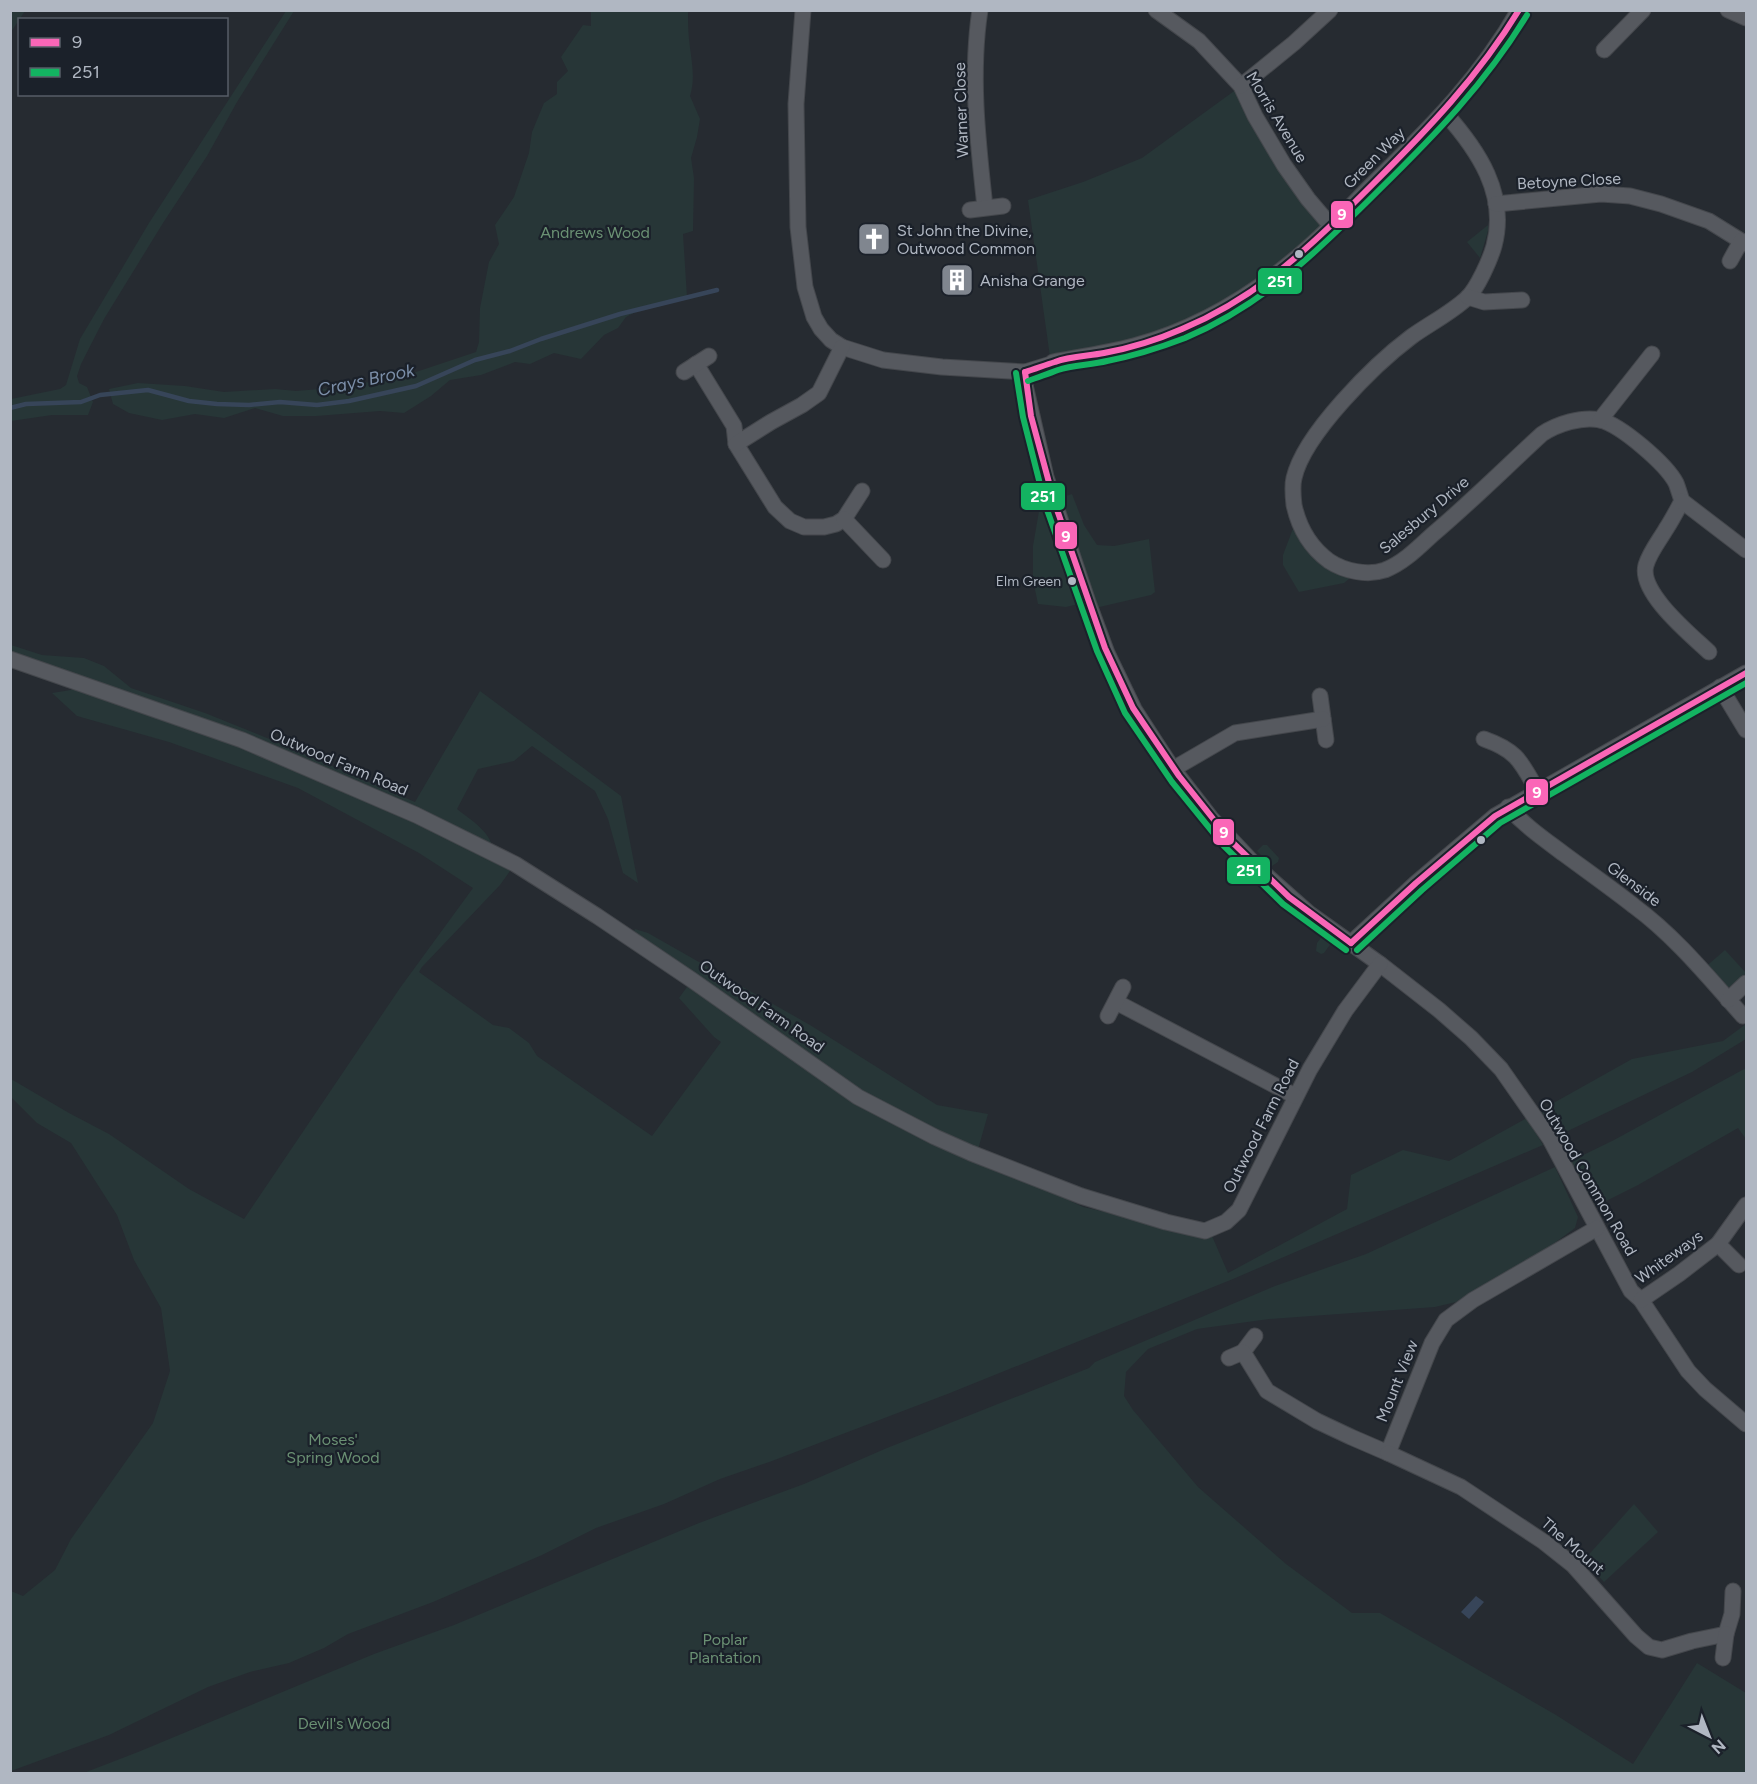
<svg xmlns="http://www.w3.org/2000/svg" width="1757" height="1784" font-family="Figtree,sans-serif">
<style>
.green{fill:#273637}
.water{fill:#374559}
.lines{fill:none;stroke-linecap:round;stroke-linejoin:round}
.stream{stroke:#374559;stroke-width:4.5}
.minor-casing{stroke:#44474c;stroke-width:17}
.minor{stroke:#56595f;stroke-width:15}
.bus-1-casing{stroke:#1b212a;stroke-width:10}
.bus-2-casing{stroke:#1b212a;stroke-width:10}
.bus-1{stroke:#fa66b7;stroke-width:6}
.bus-2{stroke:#13b361;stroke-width:6}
.bus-dot{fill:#b0b7c2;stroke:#1b212a;stroke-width:2}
.labels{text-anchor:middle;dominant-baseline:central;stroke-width:4.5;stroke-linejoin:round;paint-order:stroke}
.bus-label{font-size:14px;fill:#b0b7c2;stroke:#1b212a;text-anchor:end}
.street-label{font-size:16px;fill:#b0b7c2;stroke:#1b212a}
.poi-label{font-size:16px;fill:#b0b7c2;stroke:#1b212a;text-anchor:start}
.park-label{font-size:16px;fill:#6a9073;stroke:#1b212a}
.water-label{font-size:18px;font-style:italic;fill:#7b8ea8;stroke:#1b212a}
.line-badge{stroke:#1b212a;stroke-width:2}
.badge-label{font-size:16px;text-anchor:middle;font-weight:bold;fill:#fff}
</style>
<rect width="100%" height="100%" fill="#262b31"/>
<!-- green -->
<g class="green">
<path d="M10 11H25L11 32H10Z"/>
<path d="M286 11H294L237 102 207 156 163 223 104 319 81 364 77 376 79 383 87 387 93 402 88 415H52L11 421V399L60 389 66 385 80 339 149 223Z"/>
<path d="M591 11H688C688 20 688 30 689 39 691 59 696 77 690 96L700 119 697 137 691 158 694 178 693 231 683 234 687 297 643 308 626 317 618 328 604 335 581 359 554 353 530 364 515 362 481 375 450 380 431 396 404 413 380 411 316 416H283L255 408 224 418 195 414 162 420 129 413 113 404 109 389 138 383 185 386 224 392 275 389 296 391 332 388 401 377 476 352 479 342 480 308 489 262 499 244 495 225 514 197 529 153 532 132 544 103 557 94V82L568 71 561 57 583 25 591 26Z"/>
<path d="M1241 86 1331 226 1312 244 1186 327 1051 364 1028 200 1083 182 1142 158Z"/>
<path d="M1488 225V231L1480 258 1467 242Z"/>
<path d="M1072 494 1084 525 1097 545 1114 546 1149 539 1155 592 1151 595 1091 609 1087 602 1066 607 1038 604 1033 580V546L1039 511 1053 500Z"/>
<path d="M1297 518 1305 535 1357 572 1344 583 1299 592 1283 565V555Z"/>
<path d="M11 645 42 655 84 658 104 666 131 688 205 713 272 740 415 802 480 691 621 796 638 883 623 873 608 819 595 791 532 746 514 761 478 769 457 809C473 822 491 831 494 853L515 864 500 885 422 967 419 972 493 1025 509 1028 529 1043 537 1056 652 1136 721 1042 714 1037 679 998 692 980 814 1064 971 1153 1083 1207 1212 1236 1228 1273 1347 1209 1351 1175 1403 1150 1449 1161 1527 1118 1543 1145 1233 1279 950 1393 772 1461 720 1479 664 1504 596 1528 542 1555 433 1602 348 1634 324 1648 289 1663 250 1672 208 1687 109 1735 11 1771V1591L23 1596 55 1570 71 1539 153 1423 170 1371 161 1308 134 1260 117 1215 71 1143 37 1123 11 1097V1079L69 1113 109 1134 189 1189 244 1219 400 988 473 888 419 853 298 788 169 742 77 716 52 693 89 687 11 658Z"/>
<path d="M1263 845H1267L1279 858 1278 862 1272 866 1257 851Z"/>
<path d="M635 929 648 933 810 1025 937 1105 988 1114 977 1153 859 1095 632 935Z"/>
<path d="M1323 935 1332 942 1324 953 1321 954 1316 951 1317 943Z"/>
<path d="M1725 950 1746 973 1722 993 1702 970Z"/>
<path d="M1746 1024V1039L1692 1072 1555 1137 1541 1110 1632 1059 1723 1041Z"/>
<path d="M1746 1068V1139L1738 1128 1638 1185 1596 1206 1581 1182 1571 1161 1614 1140Z"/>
<path d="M1555 1167 1578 1217 1575 1228 1541 1253 1456 1302 1435 1307 1269 1319 1197 1329 1148 1349 1126 1372 1124 1396 1133 1410 1198 1487 1286 1564 1352 1613H1380L1556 1715 1633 1764 1697 1663 1746 1693V1774H81L138 1752 374 1654 454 1625 699 1523 804 1484 887 1448 1089 1368 1095 1362 1275 1286 1366 1254Z"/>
<path d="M1634 1504 1658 1532 1604 1582 1584 1560Z"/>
</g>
<!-- water -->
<path class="water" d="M1476 1596 1484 1602 1469 1619 1461 1612Z"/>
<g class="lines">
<!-- stream -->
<path class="stream" d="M10 408 26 404 81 402 100 395 148 390 189 401 217 404 249 405 280 402 317 405 349 401 416 386 475 360 510 351 541 339 620 314 717 290"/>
<defs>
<g id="minor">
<path d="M803 10 796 104 798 227 805 287 814 317 821 329 831 340 842 347 883 360 942 367 1025 372 1051 364 1053 362C1080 357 1108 353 1134 346 1200 328 1261 290 1311 245 1336 223 1358 198 1382 175 1436 122 1481 76 1519 10"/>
<path d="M980 10C970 75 978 143 985 207"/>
<path d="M1156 10 1199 41 1241 86 1255 116 1284 165 1308 199 1331 226"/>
<path d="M1728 10 1746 18"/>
<path d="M1604 50 1643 10"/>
<path d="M1241 86 1294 43 1330 10"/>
<path d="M1445 113C1478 150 1508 194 1494 246 1490 260 1477 289 1467 298 1451 313 1429 324 1411 337 1375 364 1304 434 1294 478 1292 486 1293 496 1294 505 1299 528 1310 547 1329 561 1344 571 1367 576 1385 570 1403 563 1418 548 1432 535 1470 503 1505 468 1542 434 1557 424 1582 416 1600 420 1621 425 1666 464 1676 483 1678 488 1680 495 1682 501 1677 510 1672 520 1666 529 1659 541 1650 552 1646 565 1638 592 1691 635 1709 652"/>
<path d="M1496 204 1601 194 1630 196 1661 204 1709 221 1746 244"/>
<path d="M970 210 1003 206"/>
<path d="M1730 261 1741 241"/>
<path d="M1468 297 1484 302 1522 300"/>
<path d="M696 364 734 426 736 444 775 507 790 521 804 527H824L836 524 844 519 862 491"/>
<path d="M684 372 709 356"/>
<path d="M1025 372V385L1046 477 1088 602 1107 653 1134 709 1154 740 1173 769 1211 818 1259 869 1310 914 1380 964 1439 1010 1471 1038 1501 1069 1550 1139 1631 1291 1641 1300 1688 1371 1705 1389 1746 1424"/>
<path d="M1600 420 1652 354"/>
<path d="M736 444 771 422 802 405 819 393 842 347"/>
<path d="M1682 501 1746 550"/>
<path d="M844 519 883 560"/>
<path d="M10 659 242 740 416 815 515 864 597 916 692 980 858 1097 935 1137 971 1153 1081 1196 1166 1222 1205 1231 1226 1222 1239 1210 1310 1069 1345 1011 1380 964"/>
<path d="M1720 687 1746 730"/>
<path d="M1320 696 1326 740"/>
<path d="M1484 739C1518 751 1521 762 1538 792"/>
<path d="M1173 769 1235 733 1323 719"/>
<path d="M1508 807C1525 826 1544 839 1564 854 1587 871 1611 888 1634 906 1676 937 1708 977 1743 1016"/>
<path d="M1351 943 1416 883 1495 816 1746 673"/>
<path d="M1728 1000 1746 983"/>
<path d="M1116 1002 1295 1096"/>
<path d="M1108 1016 1123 987"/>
<path d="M1718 1244 1739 1265"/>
<path d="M1641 1300 1679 1274 1718 1244 1746 1205"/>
<path d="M1243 1352 1255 1336"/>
<path d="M1229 1358 1243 1352 1267 1391 1317 1421 1351 1437 1388 1453 1432 1343 1446 1320 1473 1300 1597 1228"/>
<path d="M1388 1453 1461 1487 1544 1542 1573 1565 1636 1636 1649 1647 1662 1650 1692 1641 1726 1634 1732 1614 1733 1591"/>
<path d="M1723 1658 1726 1634"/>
</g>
</defs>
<!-- minor casing -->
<use href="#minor" class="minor-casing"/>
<!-- minor -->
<use href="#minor" class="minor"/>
<defs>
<g id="bus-1">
<path d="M1025 372 1031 416 1054 501 1105 648 1133 708 1179 776 1230 840 1289 897 1351 943"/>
<path d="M1025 372C1035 369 1045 365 1055 362 1069 356 1089 356 1104 353 1131 348 1157 340 1182 329 1261 296 1314 243 1373 184 1428 129 1478 77 1519 10"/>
<path d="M1351 943 1416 883 1495 816 1746 673"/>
</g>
<g id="bus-2">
<path d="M1016 373 1023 417 1045 504 1097 651 1125 713 1172 782 1224 846 1283 904 1346 950"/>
<path d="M1028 381C1038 377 1048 374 1058 370 1072 365 1091 365 1107 361 1133 356 1159 348 1185 338 1263 305 1319 250 1378 191 1435 135 1485 84 1527 15"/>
<path d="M1357 950 1422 890 1500 823 1746 683"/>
</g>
</defs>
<!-- bus-1 casing -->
<use href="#bus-1" class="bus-1-casing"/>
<!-- bus-2 casing -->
<use href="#bus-2" class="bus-2-casing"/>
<!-- bus-1 -->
<use href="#bus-1" class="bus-1"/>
<!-- bus-2 -->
<use href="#bus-2" class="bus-2"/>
</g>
<!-- icons -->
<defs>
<symbol id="church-square" viewBox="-11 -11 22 22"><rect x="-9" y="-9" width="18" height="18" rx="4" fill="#80868f" stroke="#1b212a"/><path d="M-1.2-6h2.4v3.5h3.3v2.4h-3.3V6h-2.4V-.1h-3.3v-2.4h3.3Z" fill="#fff"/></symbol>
<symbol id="building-square" viewBox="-11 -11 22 22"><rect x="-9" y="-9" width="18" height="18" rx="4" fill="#80868f" stroke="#1b212a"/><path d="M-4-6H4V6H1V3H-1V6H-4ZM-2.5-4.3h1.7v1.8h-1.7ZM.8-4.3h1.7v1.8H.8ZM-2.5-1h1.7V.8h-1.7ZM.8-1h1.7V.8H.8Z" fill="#fff"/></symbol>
</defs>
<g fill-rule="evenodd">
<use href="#church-square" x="855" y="220" width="38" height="38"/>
<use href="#building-square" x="938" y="261" width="38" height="38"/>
</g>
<!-- markers -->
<g class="bus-dot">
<circle cx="1299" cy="254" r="5"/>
<circle cx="1072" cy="581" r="5"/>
<circle cx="1481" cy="840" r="5"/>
</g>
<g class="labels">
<!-- bus labels -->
<g class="bus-label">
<text x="1061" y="581">Elm Green</text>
</g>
<!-- street labels -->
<g class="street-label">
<text transform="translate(961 110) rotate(-92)">Warner Close</text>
<text transform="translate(1277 117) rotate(59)">Morris Avenue</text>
<text transform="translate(1374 158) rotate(-45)">Green Way</text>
<text transform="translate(1569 181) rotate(-3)">Betoyne Close</text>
<text transform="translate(1424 515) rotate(-40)">Salesbury Drive</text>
<text transform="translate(339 762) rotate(23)">Outwood Farm Road</text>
<text transform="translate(1634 884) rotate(37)">Glenside</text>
<text transform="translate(762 1006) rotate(35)">Outwood Farm Road</text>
<text transform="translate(1261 1126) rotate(-63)">Outwood Farm Road</text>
<text transform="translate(1588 1177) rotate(60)">Outwood Common Road</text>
<text transform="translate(1669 1257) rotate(-36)">Whiteways</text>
<text transform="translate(1397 1381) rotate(-68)">Mount View</text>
<text transform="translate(1573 1546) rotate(41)">The Mount</text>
</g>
<!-- poi labels -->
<g class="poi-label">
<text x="897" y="230">St John the Divine,<tspan x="897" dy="18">Outwood Common</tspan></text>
<text x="980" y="280">Anisha Grange</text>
</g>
<!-- park labels -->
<g class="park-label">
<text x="595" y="232">Andrews Wood</text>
<text x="333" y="1439">Moses'<tspan x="333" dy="18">Spring Wood</tspan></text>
<text x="725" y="1639">Poplar<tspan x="725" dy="18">Plantation</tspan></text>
<text x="344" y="1723">Devil's Wood</text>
</g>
<!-- water labels -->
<g class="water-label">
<text transform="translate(366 380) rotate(-12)">Crays Brook</text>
</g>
</g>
<g class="line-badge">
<rect x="1330" y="200" width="24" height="29" rx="6" fill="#fa66b7"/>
<rect x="1257" y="267" width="46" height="28" rx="6" fill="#13b361"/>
<rect x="1020" y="482" width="46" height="29" rx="6" fill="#13b361"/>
<rect x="1054" y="521" width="24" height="29" rx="6" fill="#fa66b7"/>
<rect x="1525" y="778" width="24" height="28" rx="6" fill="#fa66b7"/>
<rect x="1212" y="818" width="23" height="28" rx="6" fill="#fa66b7"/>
<rect x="1226" y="856" width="45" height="29" rx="6" fill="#13b361"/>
</g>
<g class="badge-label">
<text x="1342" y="220">9</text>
<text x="1280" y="287">251</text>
<text x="1043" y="502">251</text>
<text x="1066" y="542">9</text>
<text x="1537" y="798">9</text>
<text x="1224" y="838">9</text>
<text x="1249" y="876">251</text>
</g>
<!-- border -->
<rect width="1757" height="1784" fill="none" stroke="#b0b7c2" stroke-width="24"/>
<!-- legend -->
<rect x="18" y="18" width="210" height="78" fill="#1b212a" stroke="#575d67" stroke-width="1.5"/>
<rect x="30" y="38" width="30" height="9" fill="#fa66b7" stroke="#575d67" stroke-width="1.5"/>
<text x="72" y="48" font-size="18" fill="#b0b7c2">9</text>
<rect x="30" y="68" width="30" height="9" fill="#13b361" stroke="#575d67" stroke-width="1.5"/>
<text x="72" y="78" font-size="18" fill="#b0b7c2">251</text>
<!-- north arrow -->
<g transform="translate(1709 1736) rotate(138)" stroke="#1b212a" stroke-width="4.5" paint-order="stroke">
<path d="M0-4.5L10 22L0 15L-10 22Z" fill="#b0b7c2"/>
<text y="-9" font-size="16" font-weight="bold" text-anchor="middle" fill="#b0b7c2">N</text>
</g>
</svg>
